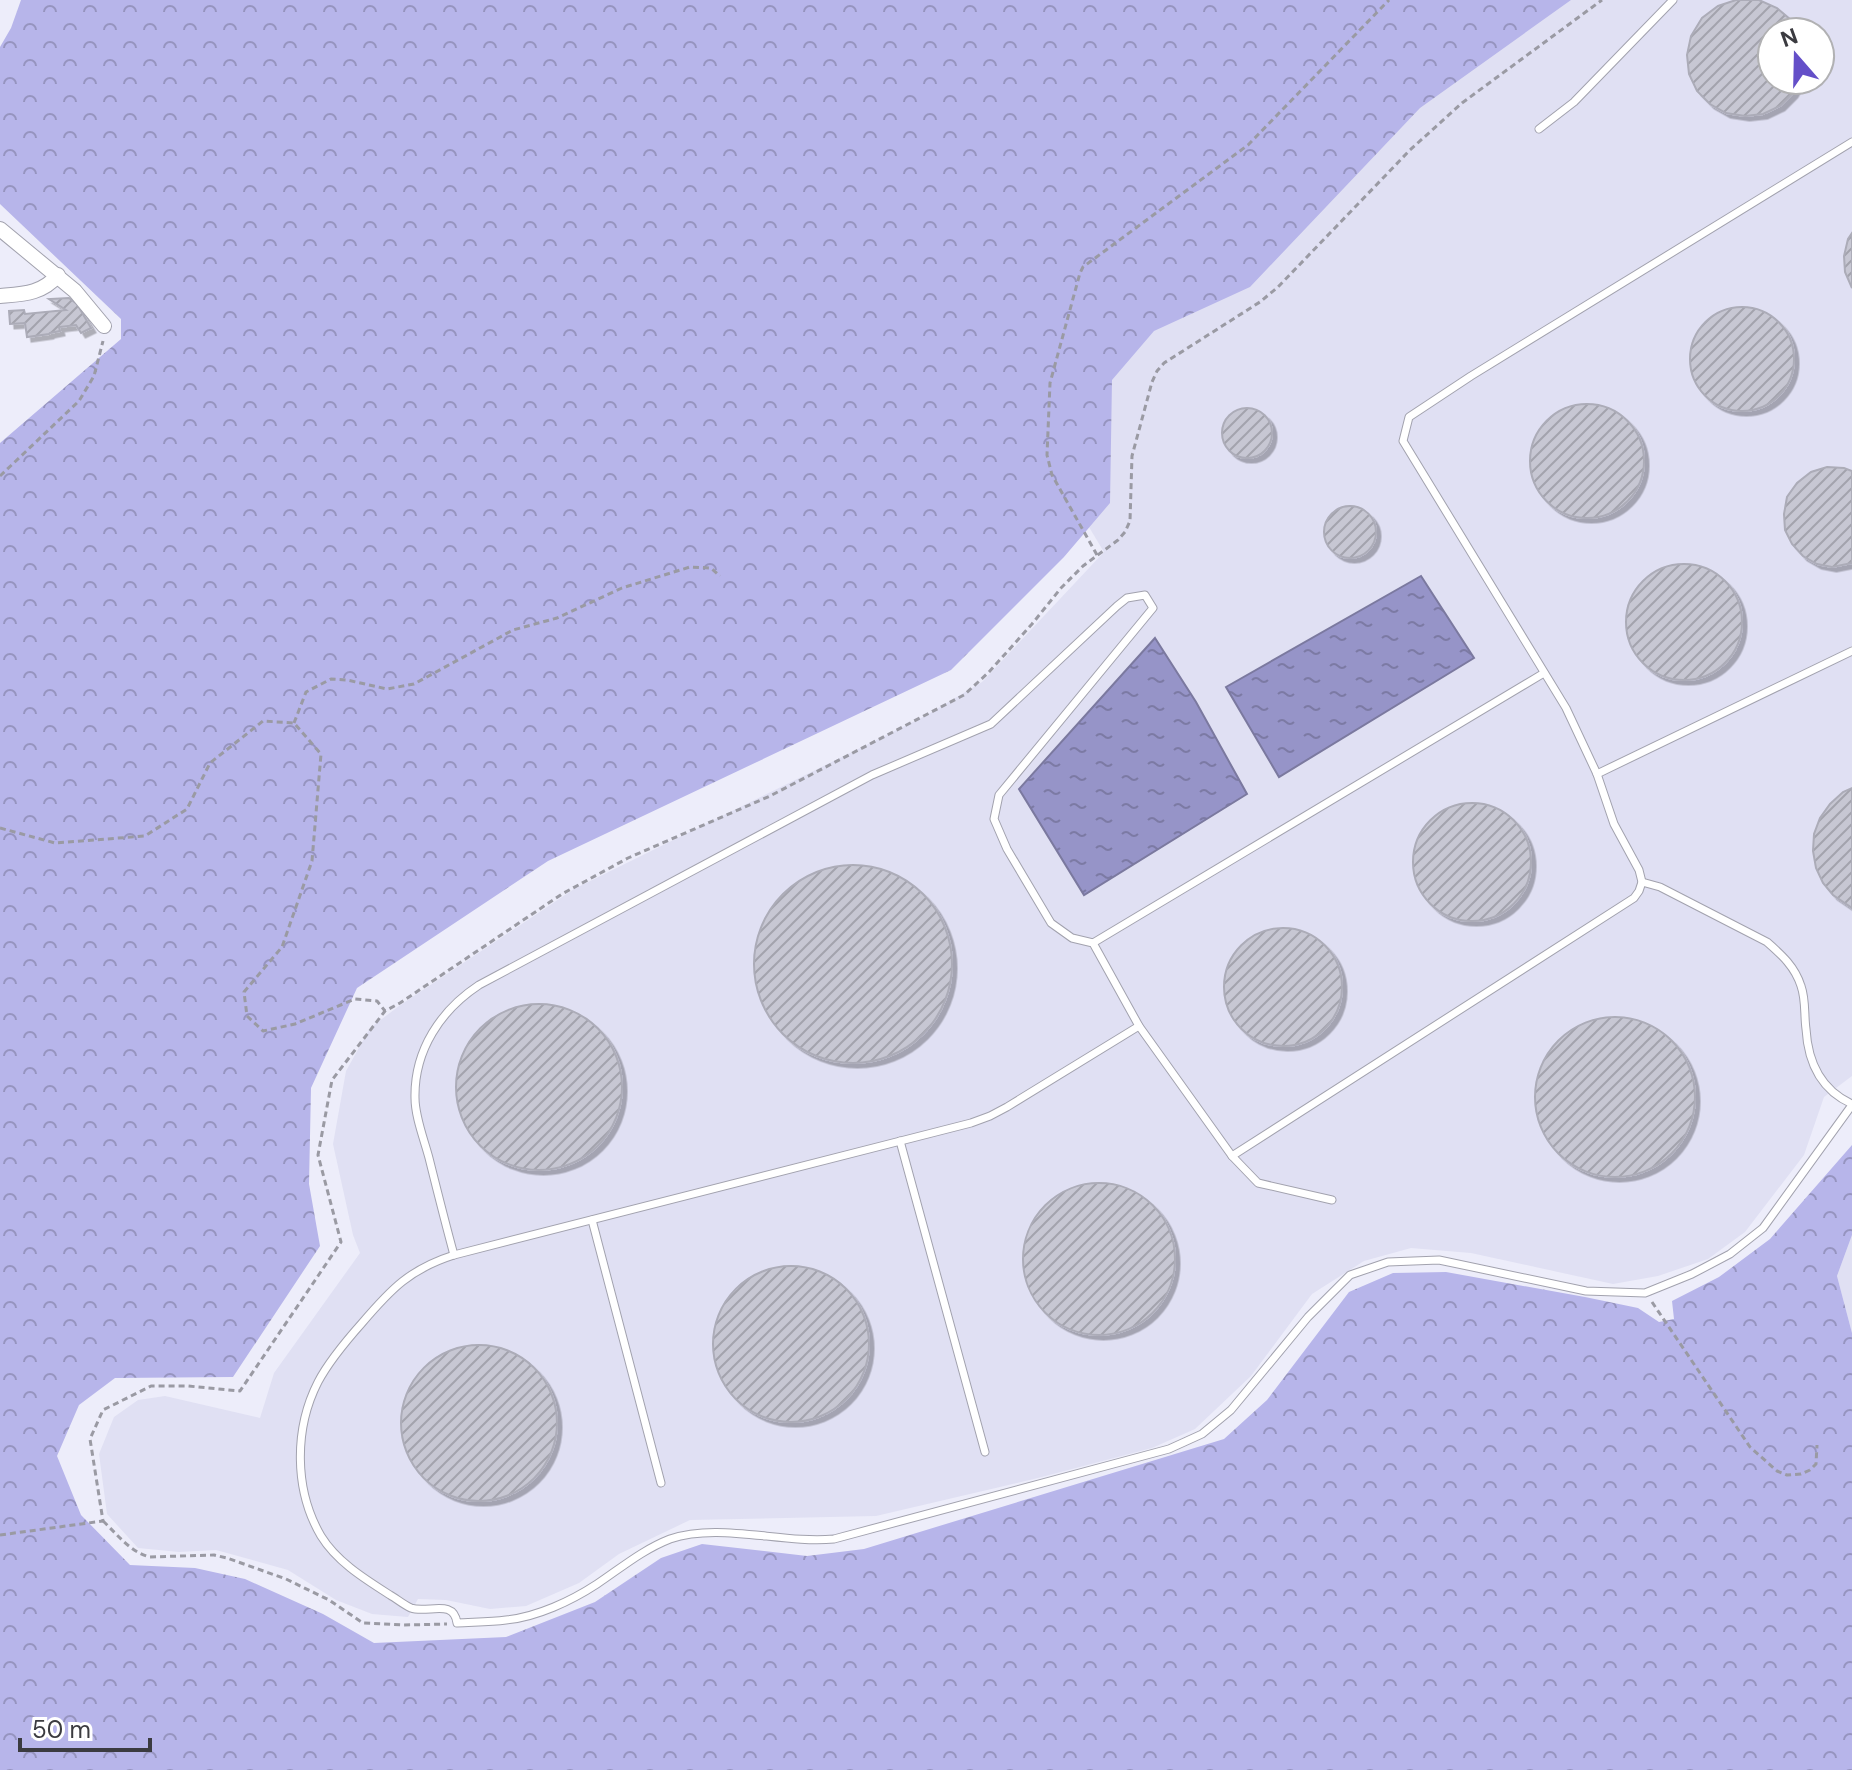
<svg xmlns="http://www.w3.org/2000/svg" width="1852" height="1770" font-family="'DM Sans',sans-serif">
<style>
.built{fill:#e0e0f3;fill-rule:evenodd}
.forest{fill:url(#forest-crowns)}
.water{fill:url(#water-ripples);stroke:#7b799f;stroke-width:2}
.building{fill:url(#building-hatch);stroke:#acacb8;stroke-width:2;filter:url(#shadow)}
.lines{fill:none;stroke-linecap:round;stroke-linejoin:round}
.service-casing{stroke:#a2a2ae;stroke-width:9}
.minor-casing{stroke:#a2a2ae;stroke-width:16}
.path{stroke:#9a9aa3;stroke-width:3;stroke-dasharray:6 4;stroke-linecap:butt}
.service{stroke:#fff;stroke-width:7}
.minor{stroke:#fff;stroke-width:14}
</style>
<defs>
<pattern id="forest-crowns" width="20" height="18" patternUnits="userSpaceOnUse" patternTransform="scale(2)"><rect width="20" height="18" fill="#b7b5ea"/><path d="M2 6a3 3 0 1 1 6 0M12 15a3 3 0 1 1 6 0" fill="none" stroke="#9694bf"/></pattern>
<pattern id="water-ripples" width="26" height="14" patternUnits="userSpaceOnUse" patternTransform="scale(2)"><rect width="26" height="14" fill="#9694c8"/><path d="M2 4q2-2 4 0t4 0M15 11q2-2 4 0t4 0" fill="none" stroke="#7c7aa4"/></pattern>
<pattern id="building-hatch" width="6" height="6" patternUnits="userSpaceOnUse" patternTransform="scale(2)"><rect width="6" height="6" fill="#c7c7d3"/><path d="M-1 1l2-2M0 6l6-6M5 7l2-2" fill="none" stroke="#a3a3ad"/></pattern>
<filter id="shadow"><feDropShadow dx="4.5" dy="4.5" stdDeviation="0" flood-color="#0004"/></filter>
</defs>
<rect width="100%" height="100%" fill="#ededfa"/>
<!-- built -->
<g class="built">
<path d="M1398 0H1852V1076L1824 1097 1804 1155 1745 1232 1708 1259 1658 1276 1613 1284 1471 1253 1411 1248 1364 1261 1312 1294 1251 1376 1195 1429 1152 1448 1038 1478 876 1516 690 1520 619 1554 579 1583 526 1606 490 1609 446 1600 418 1599 408 1617 372 1614 336 1600 288 1570 216 1550 179 1552 138 1548 107 1514 99 1454 114 1417 138 1400 165 1396 260 1418 274 1373 360 1253 353 1235 333 1144 346 1071 370 1028 399 1006 574 889 925 716 982 682 1104 552 1054 469 1055 386ZM1772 32H1820V80H1772Z"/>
<path d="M1852 1235V1333L1837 1276Z"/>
</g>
<!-- forest -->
<path class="forest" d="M21 0H1571L1420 108 1250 287 1154 331 1112 380 1110 503 1064 557 951 670 548 861 357 988 311 1088 309 1184 320 1246 233 1377 115 1378 79 1405 57 1456 81 1515 130 1565 195 1568 245 1579 323 1614 374 1643 506 1637 595 1602 661 1558 702 1544 807 1556 864 1549 1224 1439 1267 1400 1349 1292 1393 1273 1446 1272 1585 1297 1638 1308 1659 1322 1674 1319 1672 1301 1719 1277 1770 1239 1852 1145V1235L1837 1276 1852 1333V1770H0V443L121 339V319L0 204V47L11 28Z"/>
<!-- water -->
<g class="water">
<path d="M1421 576 1474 658 1279 777 1226 687Z"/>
<path d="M1155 638 1196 702 1247 794 1084 895 1019 789Z"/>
</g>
<!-- building -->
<g class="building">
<path d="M1736 0H1759L1777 8 1792 21 1798 32H1772V80H1800L1793 93 1780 106 1763 114 1745 116 1726 113 1710 104 1697 91 1689 74 1687 55 1691 36 1702 18 1718 6Z"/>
<path d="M1852 233V288L1845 272 1844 256 1848 239Z"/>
<path d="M69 298 77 304 91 328 81 333 76 325 59 327 60 331 50 333 49 334 27 337 25 323 10 324 9 311 24 310 25 314 66 310 49 299Z"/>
<circle cx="1742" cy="359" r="52"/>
<circle cx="1587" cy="461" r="57"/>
<circle cx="1247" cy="433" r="25"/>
<path d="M1827 467 1844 468 1852 471V563L1832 567 1817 564 1803 556 1792 544 1785 530 1784 514 1787 497 1797 483 1811 472Z"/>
<circle cx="1350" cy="532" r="26"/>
<circle cx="1684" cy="622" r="58"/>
<path d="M1852 788V908L1833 895 1823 883 1816 868 1813 851 1814 834 1820 818 1830 804 1843 792Z"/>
<circle cx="1472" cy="862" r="59"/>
<circle cx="853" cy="964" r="99"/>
<circle cx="1283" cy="987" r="59"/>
<circle cx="539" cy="1087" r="83"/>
<circle cx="1615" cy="1097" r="80"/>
<circle cx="1099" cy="1259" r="76"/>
<circle cx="791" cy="1344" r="78"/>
<circle cx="479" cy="1423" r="78"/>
</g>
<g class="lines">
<defs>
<g id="service">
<path d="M1539 129 1574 102 1673 0"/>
<path d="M1597 774 1852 651"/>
<path d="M1642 882 1660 887 1767 942C1782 955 1795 967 1801 986 1806 1000 1804 1015 1806 1029 1808 1063 1821 1090 1852 1104"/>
<path d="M1093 943 1544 673"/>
<path d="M1139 1026 1007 1107 990 1116 971 1123 454 1255C410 1269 391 1289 362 1323 346 1341 329 1361 318 1382 294 1429 294 1490 321 1536 337 1562 365 1579 390 1595 397 1599 404 1605 411 1608 427 1614 454 1598 457 1623 473 1622 490 1622 506 1620 537 1617 571 1601 597 1584 621 1568 642 1550 670 1539 719 1522 782 1544 834 1539L1169 1449 1202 1434 1231 1410 1308 1317 1350 1275 1388 1262 1439 1260 1586 1291 1645 1293 1692 1274 1730 1254 1763 1228 1852 1105"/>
<path d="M900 1141 985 1452"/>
<path d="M1232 1156 1634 898 1639 891 1642 882 1639 870 1614 824 1597 774 1566 708 1403 441 1409 417 1471 376 1852 142"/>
<path d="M592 1220 661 1483"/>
<path d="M454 1255C445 1222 437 1190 429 1158 424 1139 415 1117 415 1098 414 1050 441 1010 479 985L872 775 991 724 1117 606 1127 598 1145 595 1153 608 999 795 994 819 1007 849 1051 923 1072 938 1093 943 1139 1026 1232 1156 1258 1183 1332 1200"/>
</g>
<g id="minor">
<path d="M0 229 75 291 104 326"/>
<path d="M0 296C23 294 42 294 58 275"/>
</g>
</defs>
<!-- service casing -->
<use href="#service" class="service-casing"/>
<!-- minor casing -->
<use href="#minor" class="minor-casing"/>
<!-- path -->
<g class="path">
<path d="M0 476 79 401 94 376 103 341"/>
<path d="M1097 555 1052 475 1047 455 1050 383 1080 273 1083 267 1248 145 1389 0"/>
<path d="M294 723 306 692 331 679 347 680 387 689 414 684 513 630 557 618 622 588 690 567 711 568 720 576"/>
<path d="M0 828 55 843 145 836 187 809 210 763 263 721 294 723 321 754 312 861 282 947 244 992 247 1016 263 1031 295 1024 355 999 377 1001 385 1011"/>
<path d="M1652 1302 1750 1447 1777 1471 1787 1475 1801 1474 1810 1470 1816 1464 1817 1445"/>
<path d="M103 1521C118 1535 130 1552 150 1557L214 1555 227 1558 286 1579 329 1600 363 1623 404 1625 447 1624"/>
<path d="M0 1535 103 1521 90 1439 103 1410 151 1386H188L240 1391 341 1242 318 1155 332 1080 385 1011 400 1003 562 894 628 858 770 796 964 695 989 672 1032 624 1061 588 1083 566 1118 540 1125 532 1130 521 1132 456 1152 382 1157 371 1164 363 1260 302 1278 287 1410 150 1462 103 1602 0"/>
</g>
<!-- service -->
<use href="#service" class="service"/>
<!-- minor -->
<use href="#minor" class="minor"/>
</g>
<!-- north arrow -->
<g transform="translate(1796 56) rotate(340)"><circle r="38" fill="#ffffff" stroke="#b1b1b3" stroke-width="2"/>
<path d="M0-6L14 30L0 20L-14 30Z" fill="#644fc8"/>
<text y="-12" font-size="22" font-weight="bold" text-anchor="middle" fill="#3b3b40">N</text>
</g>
<!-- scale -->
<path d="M20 1738v12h130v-12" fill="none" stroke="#3b3b40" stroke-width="4"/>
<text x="32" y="1738" font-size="24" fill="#3b3b40" stroke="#ffffff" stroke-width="6" paint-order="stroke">50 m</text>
</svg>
